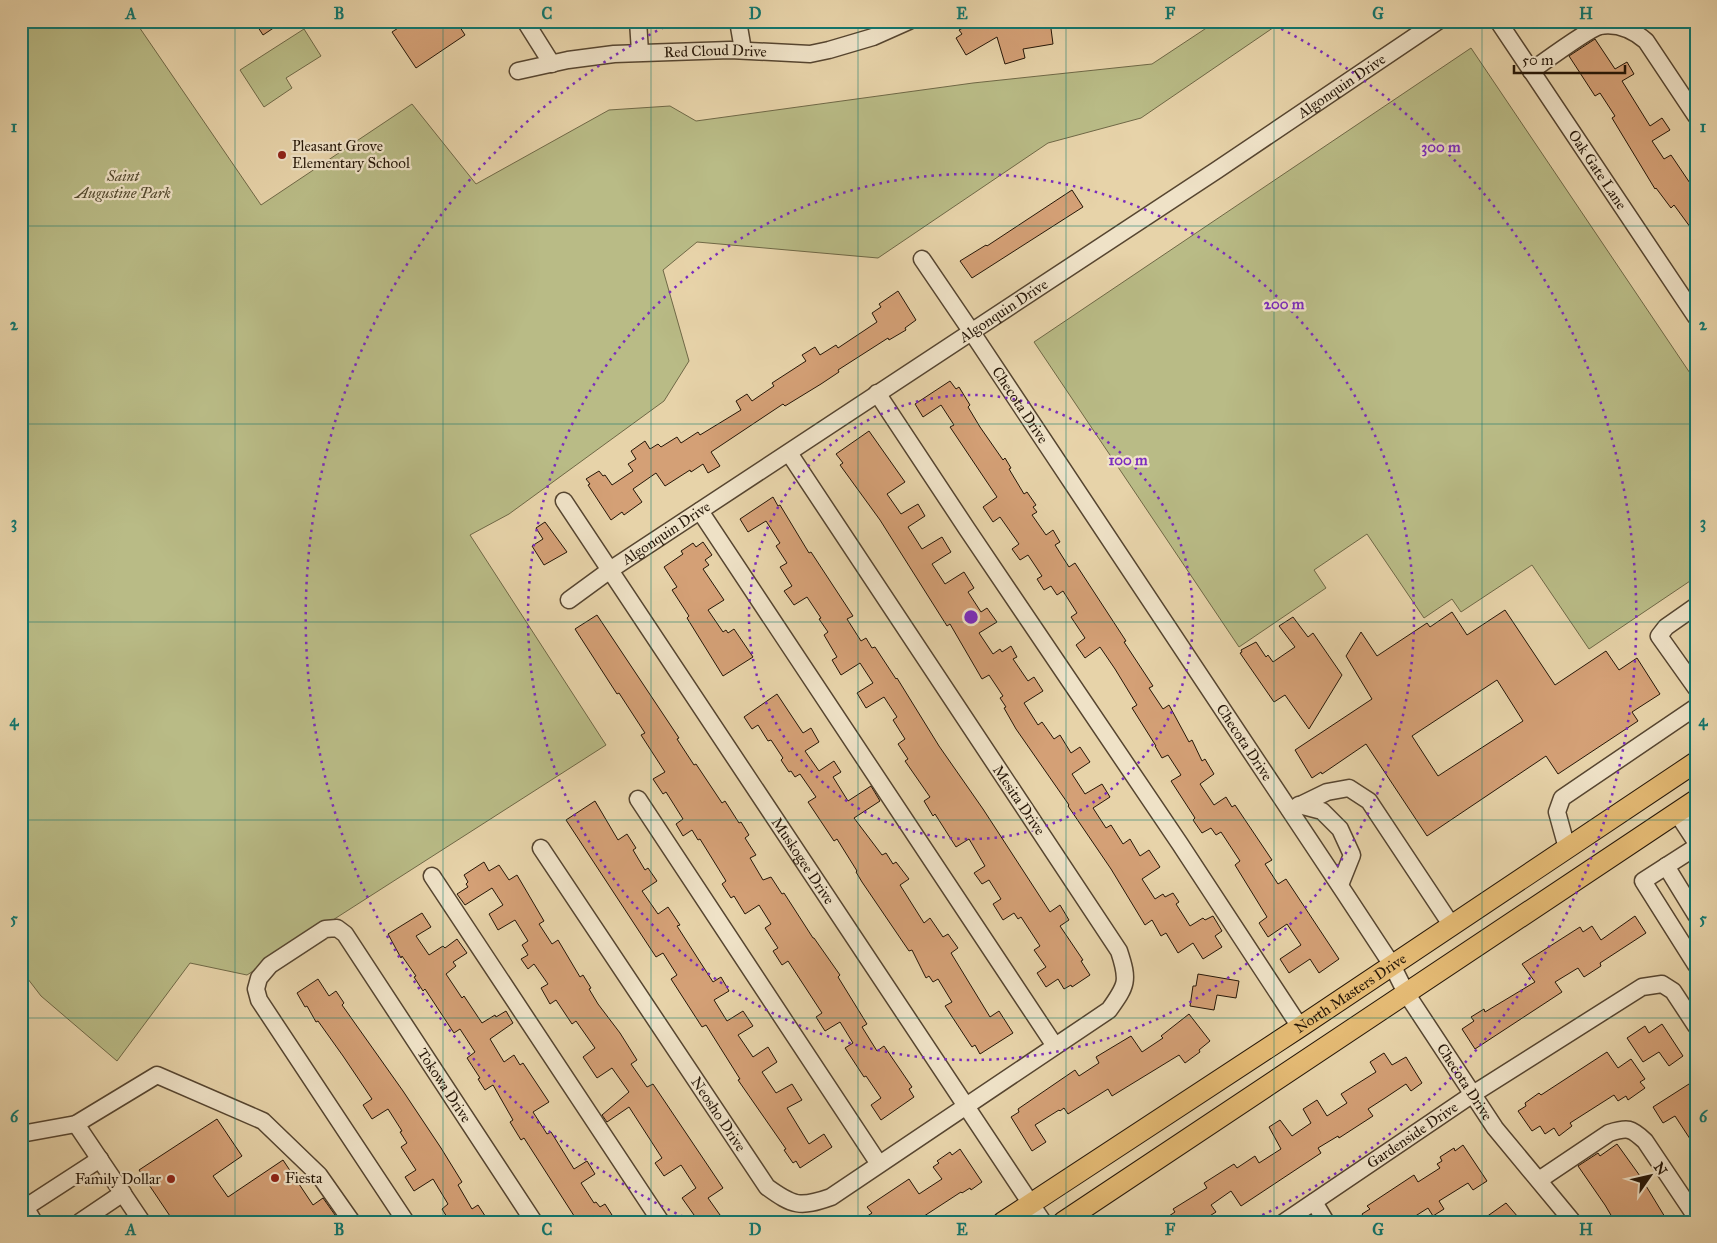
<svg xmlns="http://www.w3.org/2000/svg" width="1717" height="1243" font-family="'IM FELL Great Primer',serif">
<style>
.green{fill:#b9bb86;stroke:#6f6846}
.building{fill:#d4a076;stroke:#251607;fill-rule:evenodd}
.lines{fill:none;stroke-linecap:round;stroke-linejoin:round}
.minor-casing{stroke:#564530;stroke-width:19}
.major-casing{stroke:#251607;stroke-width:22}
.minor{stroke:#efe2c7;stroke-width:16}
.major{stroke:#e4ba74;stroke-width:20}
.grid{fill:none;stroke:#0f766e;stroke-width:1;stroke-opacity:0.55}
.ring{fill:none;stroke:#7b2cbf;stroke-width:2.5;stroke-dasharray:2.5 5}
.poi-dot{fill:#8f2418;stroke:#efe2c7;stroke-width:2}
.labels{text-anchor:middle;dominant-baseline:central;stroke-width:4.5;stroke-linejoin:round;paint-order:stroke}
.street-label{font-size:15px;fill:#251607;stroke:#efe2c7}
.poi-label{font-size:15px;fill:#251607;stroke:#efe2c7;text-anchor:start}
.park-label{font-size:15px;font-style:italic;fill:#51482d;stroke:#efe2c7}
.centre{fill:#7b2cbf;stroke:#efe2c7;stroke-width:2.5}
.ring-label{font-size:15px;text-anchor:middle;font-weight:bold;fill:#7b2cbf;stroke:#efe2c7;stroke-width:4.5;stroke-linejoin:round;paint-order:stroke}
.neatline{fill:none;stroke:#0f766e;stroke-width:2}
.grid-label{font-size:16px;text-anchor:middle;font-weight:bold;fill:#0f766e}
</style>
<rect width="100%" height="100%" fill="#e7d3a9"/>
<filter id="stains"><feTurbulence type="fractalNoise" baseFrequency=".004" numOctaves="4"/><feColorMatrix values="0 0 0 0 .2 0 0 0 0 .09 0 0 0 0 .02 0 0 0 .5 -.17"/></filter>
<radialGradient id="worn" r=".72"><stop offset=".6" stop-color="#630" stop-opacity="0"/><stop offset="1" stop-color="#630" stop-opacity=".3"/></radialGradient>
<!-- green -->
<g class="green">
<path d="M21 21H135L261 205 412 104 476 184 609 110 670 106 696 121 973 83 1152 64 1217 21H1283L1141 118 1048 143 878 258 697 242 663 270 689 361 664 401 509 514 470 535 606 745 247 975 190 963 117 1061 41 996 21 970Z"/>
<path d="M304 29 321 56 286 78 292 88 264 107 240 70Z"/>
<path d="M1471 48 1696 382V577L1589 649 1532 565 1461 612 1452 599 1424 618 1367 534 1314 570 1326 588 1239 647 1034 342Z"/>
</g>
<!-- building -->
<g class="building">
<path d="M254 21H284L263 35Z"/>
<path d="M409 21H456L465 35 416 68 392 32Z"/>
<path d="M976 21H1050L1053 44 1023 49 1025 58 1005 64 997 37 966 55 956 38 962 34 959 30Z"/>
<path d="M1595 39 1615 69 1627 62 1634 74 1622 81 1650 126 1662 118 1670 130 1652 141 1664 159 1671 155 1696 192V235L1674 205 1671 208 1656 188 1655 189 1612 118 1615 116 1600 93 1595 96 1569 56Z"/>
<path d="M1072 190 1083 207 972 278 960 261 986 245 987 246Z"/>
<path d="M898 291 916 320 905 328 906 330 889 340 888 338 838 370 839 372 821 384 785 406 783 404 711 452 720 466 708 473 703 464 691 472 690 470 665 486 656 473 633 489 642 502 624 515 622 512 611 520 588 485 590 484 586 479 599 471 603 476 605 475 612 485 633 471 628 464 636 459 631 451 645 441 650 449 658 444 661 447 677 437 681 443 698 432 700 435 741 410 736 401 747 394 752 401 774 386 772 383 806 361 802 355 815 347 820 355 836 345 838 348 877 322 872 313 881 307 879 304Z"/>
<path d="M950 381 956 389 959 387 970 405 968 407 980 427 1003 460 1005 458 1011 468 1009 469 1024 494 1027 492 1036 505 1033 507 1037 512 1032 515 1046 535 1053 530 1060 542 1055 545 1069 567 1075 563 1126 641 1124 642 1153 686 1149 688 1163 709 1169 705 1189 742 1192 740 1202 761 1205 759 1214 774 1200 784 1214 805 1226 797 1232 807 1235 805 1272 860 1265 864 1278 884 1286 879 1339 959 1319 973 1310 959 1289 973 1280 959 1301 945 1287 924 1268 937 1259 923 1267 917 1235 865 1240 861 1221 832 1216 835 1211 828 1202 833 1193 820 1195 818 1171 781 1181 775 1168 755 1162 758 1155 746H1156L1132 708 1137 705 1115 669 1100 647 1085 658 1076 645 1085 638 1071 617 1077 613 1063 591 1057 595 1051 586 1044 590 1037 579 1042 576 1028 555 1020 560 1012 549 1019 544 1000 517 993 522 983 507 997 497 950 427 954 425 941 405 923 417 915 404Z"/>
<path d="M869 431 905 482 887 494 901 514 918 504 925 516 908 527 922 549 942 537 951 552 932 564 945 584 964 572 974 588 968 592 981 612 987 608 997 622 979 633 993 654 1000 649 1002 652 1011 646 1017 657 1013 659 1028 681 1034 677 1043 691 1024 703 1038 725 1042 722 1054 739 1060 735 1071 753 1080 747 1090 762 1072 774 1085 794 1102 784 1110 797 1093 808 1106 828 1111 825 1123 844 1130 839 1140 856 1149 850 1160 867 1142 879 1155 899 1163 894 1165 897 1173 893 1179 902 1176 904 1190 926 1203 918 1205 920 1213 916 1222 931 1215 936 1222 947 1203 959 1193 943 1178 953 1166 933 1161 936 1152 920 1145 925 1111 869 1068 806 1069 805 1016 729 1004 708 1006 707 1000 698 1003 696 989 675 982 679 950 624 947 626 880 520 840 465 843 463 836 454Z"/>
<path d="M773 497 778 506 780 505 809 553 811 552 853 616 847 619 861 641 866 638 872 648 875 647 896 679 897 678 939 746 983 809 1050 912 1060 905 1069 920 1060 926 1083 960 1081 961 1090 975 1072 987 1071 985 1064 989 1058 979 1046 987 1037 973 1046 967 1034 950 1040 946 1021 917 1018 919 1014 913 1003 920 993 904 1001 899 989 880 982 884 974 873 985 866 969 839 956 847 935 814 933 816 924 801 930 797 905 761 908 759 898 744 905 739 893 720 897 717 884 697 866 708 857 693 873 683 860 663 841 675 832 660 837 657 824 635 828 632 819 619 821 618 807 597 794 605 784 591 792 586 780 567 787 563 776 546 780 543 766 521 748 532 740 519Z"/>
<path d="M545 522 567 552 544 565 532 546 543 539 536 528Z"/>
<path d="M703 542 712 555 705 560 709 565 703 569 724 600 708 610 723 632 726 630 728 633 734 629 753 657 723 676 687 618 689 616 672 590 677 587 664 567 683 554 681 551 693 543 696 547Z"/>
<path d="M1505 610 1555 685 1606 651 1619 670 1637 658 1660 694 1632 712 1638 721 1558 774 1546 756 1427 836 1366 744 1322 774 1321 772 1312 778 1295 750 1372 699 1346 656 1361 632 1377 656 1427 623 1430 627 1452 612 1467 635ZM1497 680 1523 721 1438 776 1412 736Z"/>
<path d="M597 615 679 738 677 739 694 765 696 764 722 803 725 801 739 823 741 822 749 835 745 838 756 855 750 858 763 880 771 877 782 894 784 893 813 938H814L840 975 838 977 867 1024 862 1027 877 1051 884 1046 912 1087 909 1089 914 1097 881 1120 871 1105 881 1098 866 1076 864 1077 845 1048 853 1043 840 1022 825 1031 816 1017 822 1013 788 961 782 965 773 951 778 948 765 928 771 924 759 905 745 914 734 896 731 898 722 884 726 881 700 839 698 840 692 830 683 836 676 824 683 819 666 792 663 794 653 779 665 772 641 735 645 733 619 693 617 694 575 629Z"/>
<path d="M1293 617 1308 637 1313 633 1342 675 1309 729 1285 695 1274 702 1240 653 1242 652 1241 650 1256 642 1266 657 1268 655 1273 662 1295 647 1279 626Z"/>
<path d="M777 694 803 733 811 728 819 742 805 751 819 771 834 761 841 772 833 777 848 801 871 786 880 801 854 818 882 855 886 853 893 864 896 862 909 879 900 885 924 923 930 918 943 937 948 934 958 948 951 953 990 1017 999 1011 1013 1033 980 1054 975 1045 972 1047 945 1006 952 1002 938 979 933 982 929 976 926 978 912 950 909 951 862 882 856 872 857 871 837 839 834 841 808 802 816 797 800 774 795 777 791 771 789 772 781 760 783 758 771 740 768 741 758 725 752 729 744 717Z"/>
<path d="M595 801 618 840 627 834 636 848 633 850 645 870 648 868 657 881 642 891 658 914 668 907 680 925 677 926 713 982 721 977 729 991 714 1000 727 1021 743 1011 753 1026 738 1035 753 1057 768 1047 777 1062 762 1072 776 1093 792 1084 802 1100 787 1108 809 1144 824 1134 832 1147 800 1168 796 1161 793 1163 784 1150 786 1149 738 1080 740 1079 706 1025 702 1027 671 979 677 975 663 953 656 957 566 820Z"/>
<path d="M484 862 489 871 499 865 509 880 517 875 544 921 539 924 552 944 558 940 580 977 583 975 591 988 589 989 598 1004 620 1033 637 1060 631 1064 647 1087 653 1084 723 1188 708 1198 725 1222H699L682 1198 696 1188 681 1165 664 1176 655 1163 662 1158 629 1107 607 1122 602 1115 629 1092 612 1068 597 1078 583 1057 595 1048 576 1021 572 1024 556 1000 550 1004 541 988 548 984 534 964 528 969 521 959 528 955 522 945 528 941 515 920 498 930 489 914 503 905 492 888 465 905 457 894 468 887 466 884 468 882 464 875Z"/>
<path d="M422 913 431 927 416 936 429 955 443 946 445 948 457 939 467 953 453 962 456 966 446 974 462 998 464 996 482 1023 495 1015 496 1017 506 1011 513 1023 490 1039 504 1062 514 1055 520 1065 523 1063 549 1102 533 1112 547 1134 551 1132 574 1169 587 1161 595 1174 581 1183 594 1203 596 1202 600 1207 605 1204 612 1215 601 1222H578L524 1138 521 1140 510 1122 513 1120 493 1085 485 1090 478 1079 480 1078 467 1058 475 1052 460 1029 454 1033 425 989 423 991 414 977 416 976 402 956 401 958 388 934Z"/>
<path d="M1635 916 1646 933 1600 963 1601 966 1584 977 1578 968 1555 982 1562 992 1475 1049 1462 1029 1474 1021 1471 1017 1484 1009 1485 1012 1535 982 1522 964 1580 927 1583 932 1592 926 1601 940Z"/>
<path d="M1198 974 1239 981 1236 998 1217 995 1214 1010 1190 1006 1193 986H1196Z"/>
<path d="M318 979 329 996 336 991 344 1003 342 1005 403 1091 441 1148 462 1182 458 1185 472 1209 478 1205 489 1222H450L442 1209 448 1204 433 1179 414 1191 405 1177 416 1170 401 1147 407 1143 400 1132 402 1131 388 1109 372 1119 363 1105 372 1099 343 1056 318 1021 316 1022 307 1006 305 1007 297 993Z"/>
<path d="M1189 1014 1210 1041 1199 1050 1200 1052 1185 1063 1179 1055 1112 1096 1108 1089 1068 1114 1064 1108 1060 1111 1059 1110 1035 1125 1046 1142 1032 1151 1011 1117 1019 1112 1018 1109 1075 1070 1079 1076 1099 1063 1096 1057 1131 1036 1142 1052 1163 1038 1161 1036Z"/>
<path d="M1662 1024 1683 1056 1669 1066 1659 1052 1643 1062 1627 1038 1645 1026 1649 1033Z"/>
<path d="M1607 1052 1618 1068 1631 1059 1645 1079 1640 1082 1645 1088 1628 1100 1626 1096 1618 1101 1614 1095 1570 1123 1572 1126 1559 1136 1554 1128 1545 1134 1540 1126 1532 1131 1518 1111 1526 1106 1525 1103 1539 1093 1541 1095Z"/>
<path d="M1384 1053 1392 1065 1406 1057 1422 1083 1411 1091 1406 1084 1385 1098 1368 1109 1373 1116 1339 1138 1338 1136 1318 1148 1321 1153 1241 1206 1231 1191 1211 1205 1216 1212 1200 1222H1160L1175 1212 1173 1209 1207 1188 1204 1183 1234 1164 1237 1168 1255 1156 1259 1163 1281 1149 1269 1127 1280 1120 1292 1136 1311 1123 1303 1109 1317 1100 1327 1116 1347 1103 1341 1094 1376 1072 1370 1062Z"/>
<path d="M1689 1084 1696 1094V1148L1675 1116 1663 1123 1653 1107Z"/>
<path d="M217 1119 242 1156 213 1176 228 1197 283 1160 313 1205 323 1198 340 1222H174L139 1170Z"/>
<path d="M1617 1144 1640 1176 1668 1222H1615L1605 1205 1578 1166 1598 1153 1600 1156Z"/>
<path d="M1463 1145 1487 1181 1473 1190 1468 1183 1439 1201 1444 1209 1433 1216 1428 1208 1406 1222H1367L1362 1214 1370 1209 1367 1206 1414 1175 1418 1182 1440 1168 1437 1164 1442 1161 1440 1157 1454 1148 1455 1151Z"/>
<path d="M960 1149 982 1182 971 1190 970 1188 962 1193 961 1192 915 1222H858L872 1213 867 1207 909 1179 919 1194 942 1179 933 1167 939 1163 937 1161 950 1152 952 1155Z"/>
<path d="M1506 1203 1518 1217 1511 1222H1479Z"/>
</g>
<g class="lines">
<defs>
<g id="minor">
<path d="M525 21 552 64"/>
<path d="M638 21 640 52"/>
<path d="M738 21 743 50"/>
<path id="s1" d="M1498 21 1696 317"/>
<path id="s2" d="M518 71 568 60 614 54 730 50 810 54 829 50 873 37 909 21"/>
<path d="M1531 71C1544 62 1588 29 1600 26 1618 23 1633 30 1646 41L1696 116"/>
<path id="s3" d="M922 259 971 331 1344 892 1392 965 1406 993 1495 1128 1573 1222"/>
<path d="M877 393 967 529 1180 844 1300 1027"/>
<path id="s4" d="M564 501 1043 1222"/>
<path d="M700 511 1055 1046"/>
<path id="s5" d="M569 600 610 570 1217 170 1438 21"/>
<path d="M1696 606 1666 627 1659 636 1696 688"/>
<path d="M638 799 879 1164"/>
<path d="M1299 805 1322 811 1340 829 1352 855 1340 885"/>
<path d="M1290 810 1327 792 1349 788 1369 801 1452 926"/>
<path d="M1677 813 1696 842"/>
<path d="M1696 847 1643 881 1696 965"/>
<path id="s6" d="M541 848 767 1187C793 1206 800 1208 831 1197L1109 1010C1127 985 1129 981 1119 951L789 453"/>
<path d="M1567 848 1557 812 1562 798 1696 707"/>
<path d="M1666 866 1696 915"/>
<path d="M432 876 661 1222"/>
<path d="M76 1124 142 1222"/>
<path d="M21 1134 76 1124 157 1075 263 1121 319 1175 352 1222"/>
<path d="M1539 1180 1609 1133C1628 1127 1631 1128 1645 1141L1696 1217"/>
<path d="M21 1200 34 1222"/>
<path d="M1314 1202 1326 1222"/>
<path d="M26 1207 100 1159"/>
<path d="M80 1222 123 1193"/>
<path id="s7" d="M406 1222 259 1000 256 989 259 978 270 965 325 929 337 928 345 934 534 1222"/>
<path id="s8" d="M1284 1222 1473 1094 1642 987 1662 984 1673 991 1696 1026"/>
</g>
<g id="major">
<path id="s9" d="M1003 1222 1300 1027 1696 762"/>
<path d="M1063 1222 1696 800"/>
</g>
</defs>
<!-- minor casing -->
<use href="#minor" class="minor-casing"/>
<!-- major casing -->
<use href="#major" class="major-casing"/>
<!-- minor -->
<use href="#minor" class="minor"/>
<!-- major -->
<use href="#major" class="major"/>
</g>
<!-- grid -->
<path class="grid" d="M235 21V1222M443 21V1222M651 21V1222M858 21V1222M1066 21V1222M1274 21V1222M1482 21V1222M21 226H1696M21 424H1696M21 622H1696M21 820H1696M21 1018H1696"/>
<!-- distance rings -->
<g class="ring">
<circle cx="971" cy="617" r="222"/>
<circle cx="971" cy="617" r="443"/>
<path d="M690 1220A665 665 0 0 1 674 22M1268 22A665 665 0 0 1 1252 1220"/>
</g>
<!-- markers -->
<g class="poi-dot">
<circle cx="282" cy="155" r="5"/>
<circle cx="275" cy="1178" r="5"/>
<circle cx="171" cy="1179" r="5"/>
</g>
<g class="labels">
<!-- street labels -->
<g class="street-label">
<text stroke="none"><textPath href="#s2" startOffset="199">Red Cloud Drive</textPath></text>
<text stroke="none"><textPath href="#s5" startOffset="928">Algonquin Drive</textPath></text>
<text stroke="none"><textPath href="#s1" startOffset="179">Oak Gate Lane</textPath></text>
<text stroke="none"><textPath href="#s5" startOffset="522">Algonquin Drive</textPath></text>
<text stroke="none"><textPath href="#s3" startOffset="176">Checota Drive</textPath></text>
<text stroke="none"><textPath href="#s5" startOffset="118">Algonquin Drive</textPath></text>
<text stroke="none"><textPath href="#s3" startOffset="581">Checota Drive</textPath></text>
<text transform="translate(1019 800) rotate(56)">Mesita Drive</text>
<text stroke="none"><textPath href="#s4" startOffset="432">Muskogee Drive</textPath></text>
<text stroke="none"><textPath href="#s9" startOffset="416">North Masters Drive</textPath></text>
<text stroke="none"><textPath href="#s3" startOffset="986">Checota Drive</textPath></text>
<text stroke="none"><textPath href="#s7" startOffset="575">Tokowa Drive</textPath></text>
<text stroke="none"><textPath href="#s6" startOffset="320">Neosho Drive</textPath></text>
<text stroke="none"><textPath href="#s8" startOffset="155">Gardenside Drive</textPath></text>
</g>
<!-- poi labels -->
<g class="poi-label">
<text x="292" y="146">Pleasant Grove<tspan x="292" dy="17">Elementary School</tspan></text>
<text x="285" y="1178">Fiesta</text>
<text x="161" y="1179" text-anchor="end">Family Dollar</text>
</g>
<!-- park labels -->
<g class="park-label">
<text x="123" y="176">Saint<tspan x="123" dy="17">Augustine Park</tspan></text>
</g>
</g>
<circle cx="971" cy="617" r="8" class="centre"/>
<g class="ring-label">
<text x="1441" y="152">300 m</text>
<text x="1284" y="309">200 m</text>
<text x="1128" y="465">100 m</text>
</g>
<!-- margin -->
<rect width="1717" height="1243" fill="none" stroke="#e7d3a9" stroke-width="55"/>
<!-- north arrow -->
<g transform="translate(1650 1176) rotate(56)" stroke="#efe2c7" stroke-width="4" paint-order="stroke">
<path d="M0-4L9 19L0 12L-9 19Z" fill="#251607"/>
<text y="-8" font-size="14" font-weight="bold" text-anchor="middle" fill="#251607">N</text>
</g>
<!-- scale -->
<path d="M1514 65v8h111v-8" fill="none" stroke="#251607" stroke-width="2.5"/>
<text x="1522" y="65" font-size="15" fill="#251607" stroke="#efe2c7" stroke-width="4" paint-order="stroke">50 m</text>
<rect x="28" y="28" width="1662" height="1188" class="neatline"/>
<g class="grid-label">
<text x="131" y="19">A</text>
<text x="339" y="19">B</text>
<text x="547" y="19">C</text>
<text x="755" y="19">D</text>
<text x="962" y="19">E</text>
<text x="1170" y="19">F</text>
<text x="1378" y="19">G</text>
<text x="1586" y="19">H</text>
<text x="14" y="132">1</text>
<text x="1703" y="132">1</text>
<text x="14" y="330">2</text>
<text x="1703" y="330">2</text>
<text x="14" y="528">3</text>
<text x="1703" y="528">3</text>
<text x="14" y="726">4</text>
<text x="1703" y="726">4</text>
<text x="14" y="924">5</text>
<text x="1703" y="924">5</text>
<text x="14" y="1122">6</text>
<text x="1703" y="1122">6</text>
<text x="131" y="1235">A</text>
<text x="339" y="1235">B</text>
<text x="547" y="1235">C</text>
<text x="755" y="1235">D</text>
<text x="962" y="1235">E</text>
<text x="1170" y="1235">F</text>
<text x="1378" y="1235">G</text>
<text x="1586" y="1235">H</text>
</g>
<rect width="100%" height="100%" filter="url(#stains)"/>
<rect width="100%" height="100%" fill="url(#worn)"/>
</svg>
